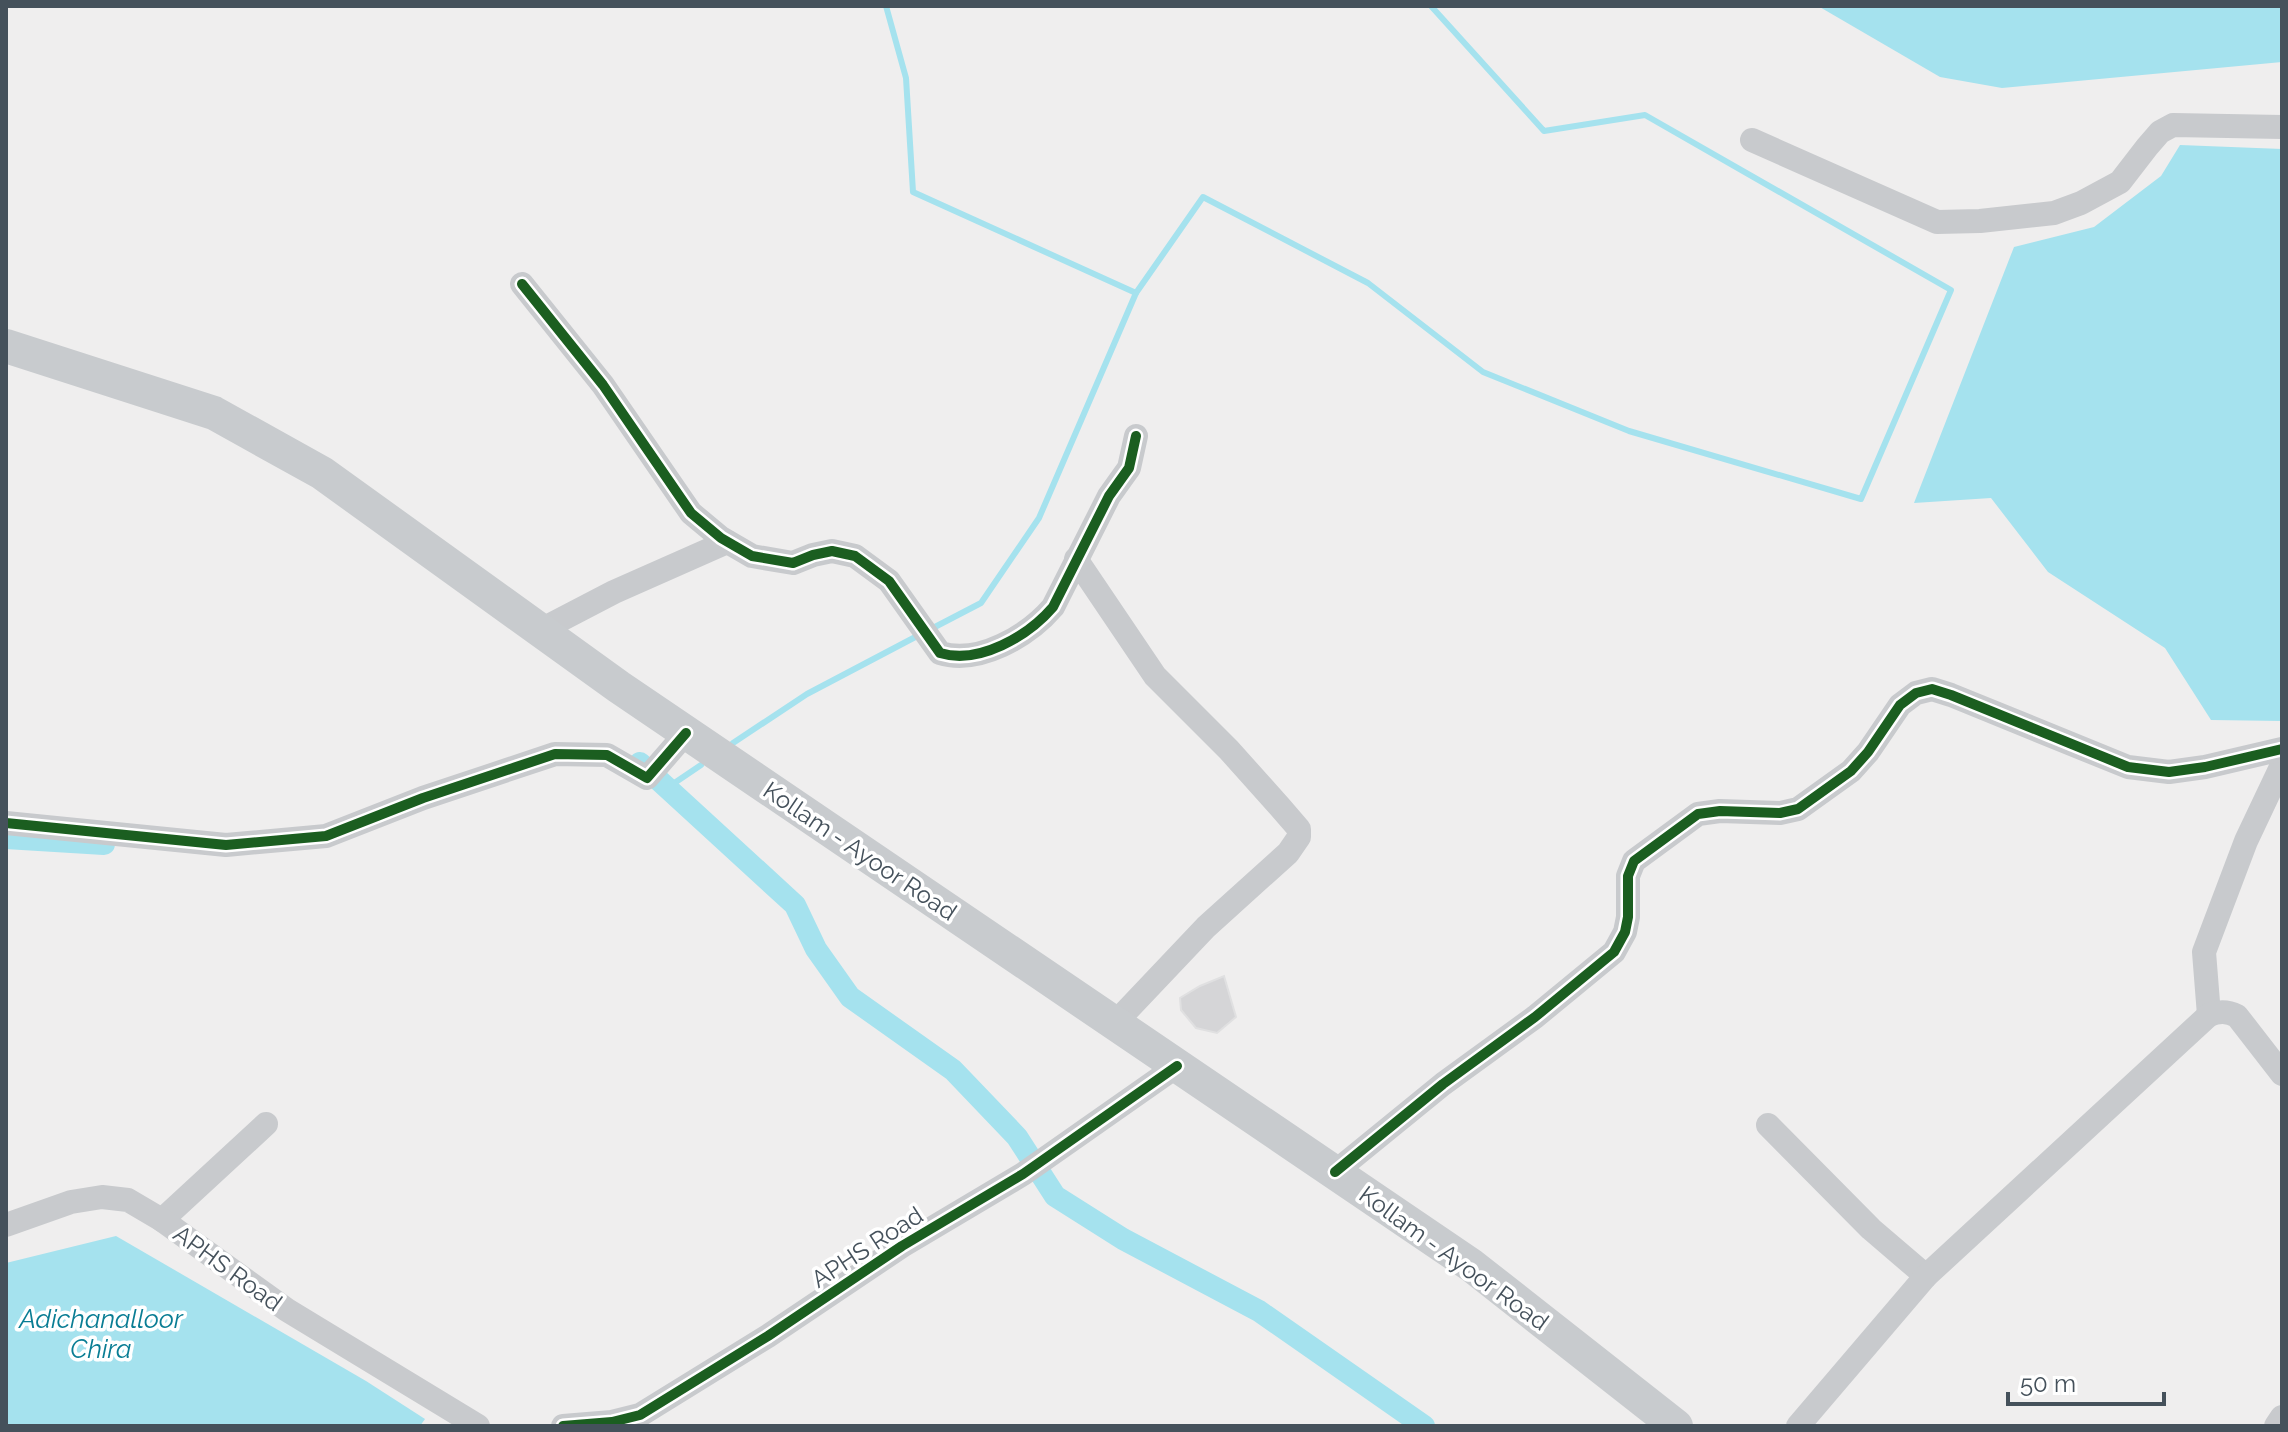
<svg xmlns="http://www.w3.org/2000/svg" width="2288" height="1432" font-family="Raleway,sans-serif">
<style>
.water{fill:#a5e2ee}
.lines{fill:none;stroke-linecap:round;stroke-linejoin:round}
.stream{stroke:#a5e2ee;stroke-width:6}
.canal{stroke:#a5e2ee;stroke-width:22}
.building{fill:#d5d5d7;stroke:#e0e0e1;stroke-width:2}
.minor{stroke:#c8cacd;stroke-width:24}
.secondary{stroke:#c8cbce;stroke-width:34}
.cycleway-casing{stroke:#fff;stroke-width:15}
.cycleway{stroke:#1b5e20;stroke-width:10}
.labels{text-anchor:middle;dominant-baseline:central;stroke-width:7;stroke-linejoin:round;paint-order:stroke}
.street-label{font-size:24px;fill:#45515b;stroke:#fff}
.water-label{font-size:26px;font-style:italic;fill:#097d94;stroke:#fff}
</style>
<rect width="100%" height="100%" fill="#efeeee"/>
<!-- water -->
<g class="water">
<path d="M1818 6H2282V62L2002 88 1940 77Z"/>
<path d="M2180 145 2282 149V721L2211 720 2165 648 2048 572 1991 498 1914 503 2014 247 2094 227 2161 176Z"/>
<path d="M116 1236 366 1381 425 1419 420 1426H6V1263Z"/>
</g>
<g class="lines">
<!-- stream -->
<g class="stream">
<path d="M886 6 906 78 913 192 1136 293"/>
<path d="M931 629 981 603 1039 518 1136 293 1203 197 1368 283 1483 372 1629 431 1861 499 1951 290 1645 115 1544 131 1431 6"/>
<path d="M733 743 807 694 921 634"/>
<path d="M667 788 701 765"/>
</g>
<!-- canal -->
<g class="canal">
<path d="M640 763 795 905 816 949 850 997 953 1070 1017 1137 1055 1196 1123 1239 1259 1311 1424 1426"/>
<path d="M6 838 104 844"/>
</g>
</g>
<!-- building -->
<path class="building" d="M1224 976 1236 1017 1217 1033 1196 1028 1181 1010 1180 998 1200 986Z"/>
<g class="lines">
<!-- minor -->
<g class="minor">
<path d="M1752 140 1937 222 1980 221 2054 213 2081 203 2120 182 2147 147 2160 132 2173 125 2282 127"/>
<path d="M522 284 603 385 691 513 721 538 752 556 793 563 813 555 832 551 855 556 889 581 940 653C979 665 1028 636 1053 607L1109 496 1129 468 1136 436"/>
<path d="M1076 559 1155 676 1229 750 1280 807 1299 829V837L1288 853 1206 927 1115 1023"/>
<path d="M541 630 614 592 727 542"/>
<path d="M6 823 226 845 326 836 423 798 555 754 607 755 647 778 686 733"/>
<path d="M2209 1015 2204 952 2246 841 2282 765"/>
<path d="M1768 1125 1871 1229 1926 1276"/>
<path d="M1335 1172 1443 1084 1535 1017 1614 952 1625 932 1628 917V876L1634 861 1698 814 1720 811 1780 813 1798 809 1851 771 1868 752 1900 705 1916 693 1932 689 1951 695 2128 767 2169 772 2205 767 2282 749"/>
<path d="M162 1220 266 1124"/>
<path d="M6 1225 71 1202 102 1197 128 1200 162 1220 287 1310 478 1426"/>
<path d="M563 1426 612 1422 640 1415 768 1336 902 1246 1023 1174 1177 1066"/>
<path d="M1798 1426 1926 1276 2209 1015C2219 1011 2227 1011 2237 1016L2282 1074"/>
<path d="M2276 1426 2282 1417"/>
</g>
<!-- secondary -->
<path class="secondary" d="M6 346 214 413 322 473 619 687 1471 1265 1676 1426"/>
<defs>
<g id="cycleway">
<path d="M522 284 603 385 691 513 721 538 752 556 793 563 813 555 832 551 855 556 889 581 940 653C979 665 1028 636 1053 607L1109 496 1129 468 1136 436"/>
<path d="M6 823 226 845 326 836 423 798 555 754 607 755 647 778 686 733"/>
<path d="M1335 1172 1443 1084 1535 1017 1614 952 1625 932 1628 917V876L1634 861 1698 814 1720 811 1780 813 1798 809 1851 771 1868 752 1900 705 1916 693 1932 689 1951 695 2128 767 2169 772 2205 767 2282 749"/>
<path d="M563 1426 612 1422 640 1415 768 1336 902 1246 1023 1174 1177 1066"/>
</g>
</defs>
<!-- cycleway casing -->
<use href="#cycleway" class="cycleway-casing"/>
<!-- cycleway -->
<use href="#cycleway" class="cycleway"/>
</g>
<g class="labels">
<!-- street labels -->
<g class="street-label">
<text transform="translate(860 851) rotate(34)">Kollam - Ayoor Road</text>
<text transform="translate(867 1247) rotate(-33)">APHS Road</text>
<text transform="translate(1454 1258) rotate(36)">Kollam - Ayoor Road</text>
<text transform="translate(228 1268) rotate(36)">APHS Road</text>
</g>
<!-- water labels -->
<g class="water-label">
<text x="101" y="1319">Adichanalloor<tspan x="101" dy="30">Chira</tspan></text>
</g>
</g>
<!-- border -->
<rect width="2288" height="1432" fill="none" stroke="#45515b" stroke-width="16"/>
<!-- scale -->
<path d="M2008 1392v12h156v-12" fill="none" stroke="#45515b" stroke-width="4"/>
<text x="2020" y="1392" font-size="24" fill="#45515b" stroke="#ffffff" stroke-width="6" paint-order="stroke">50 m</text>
</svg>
